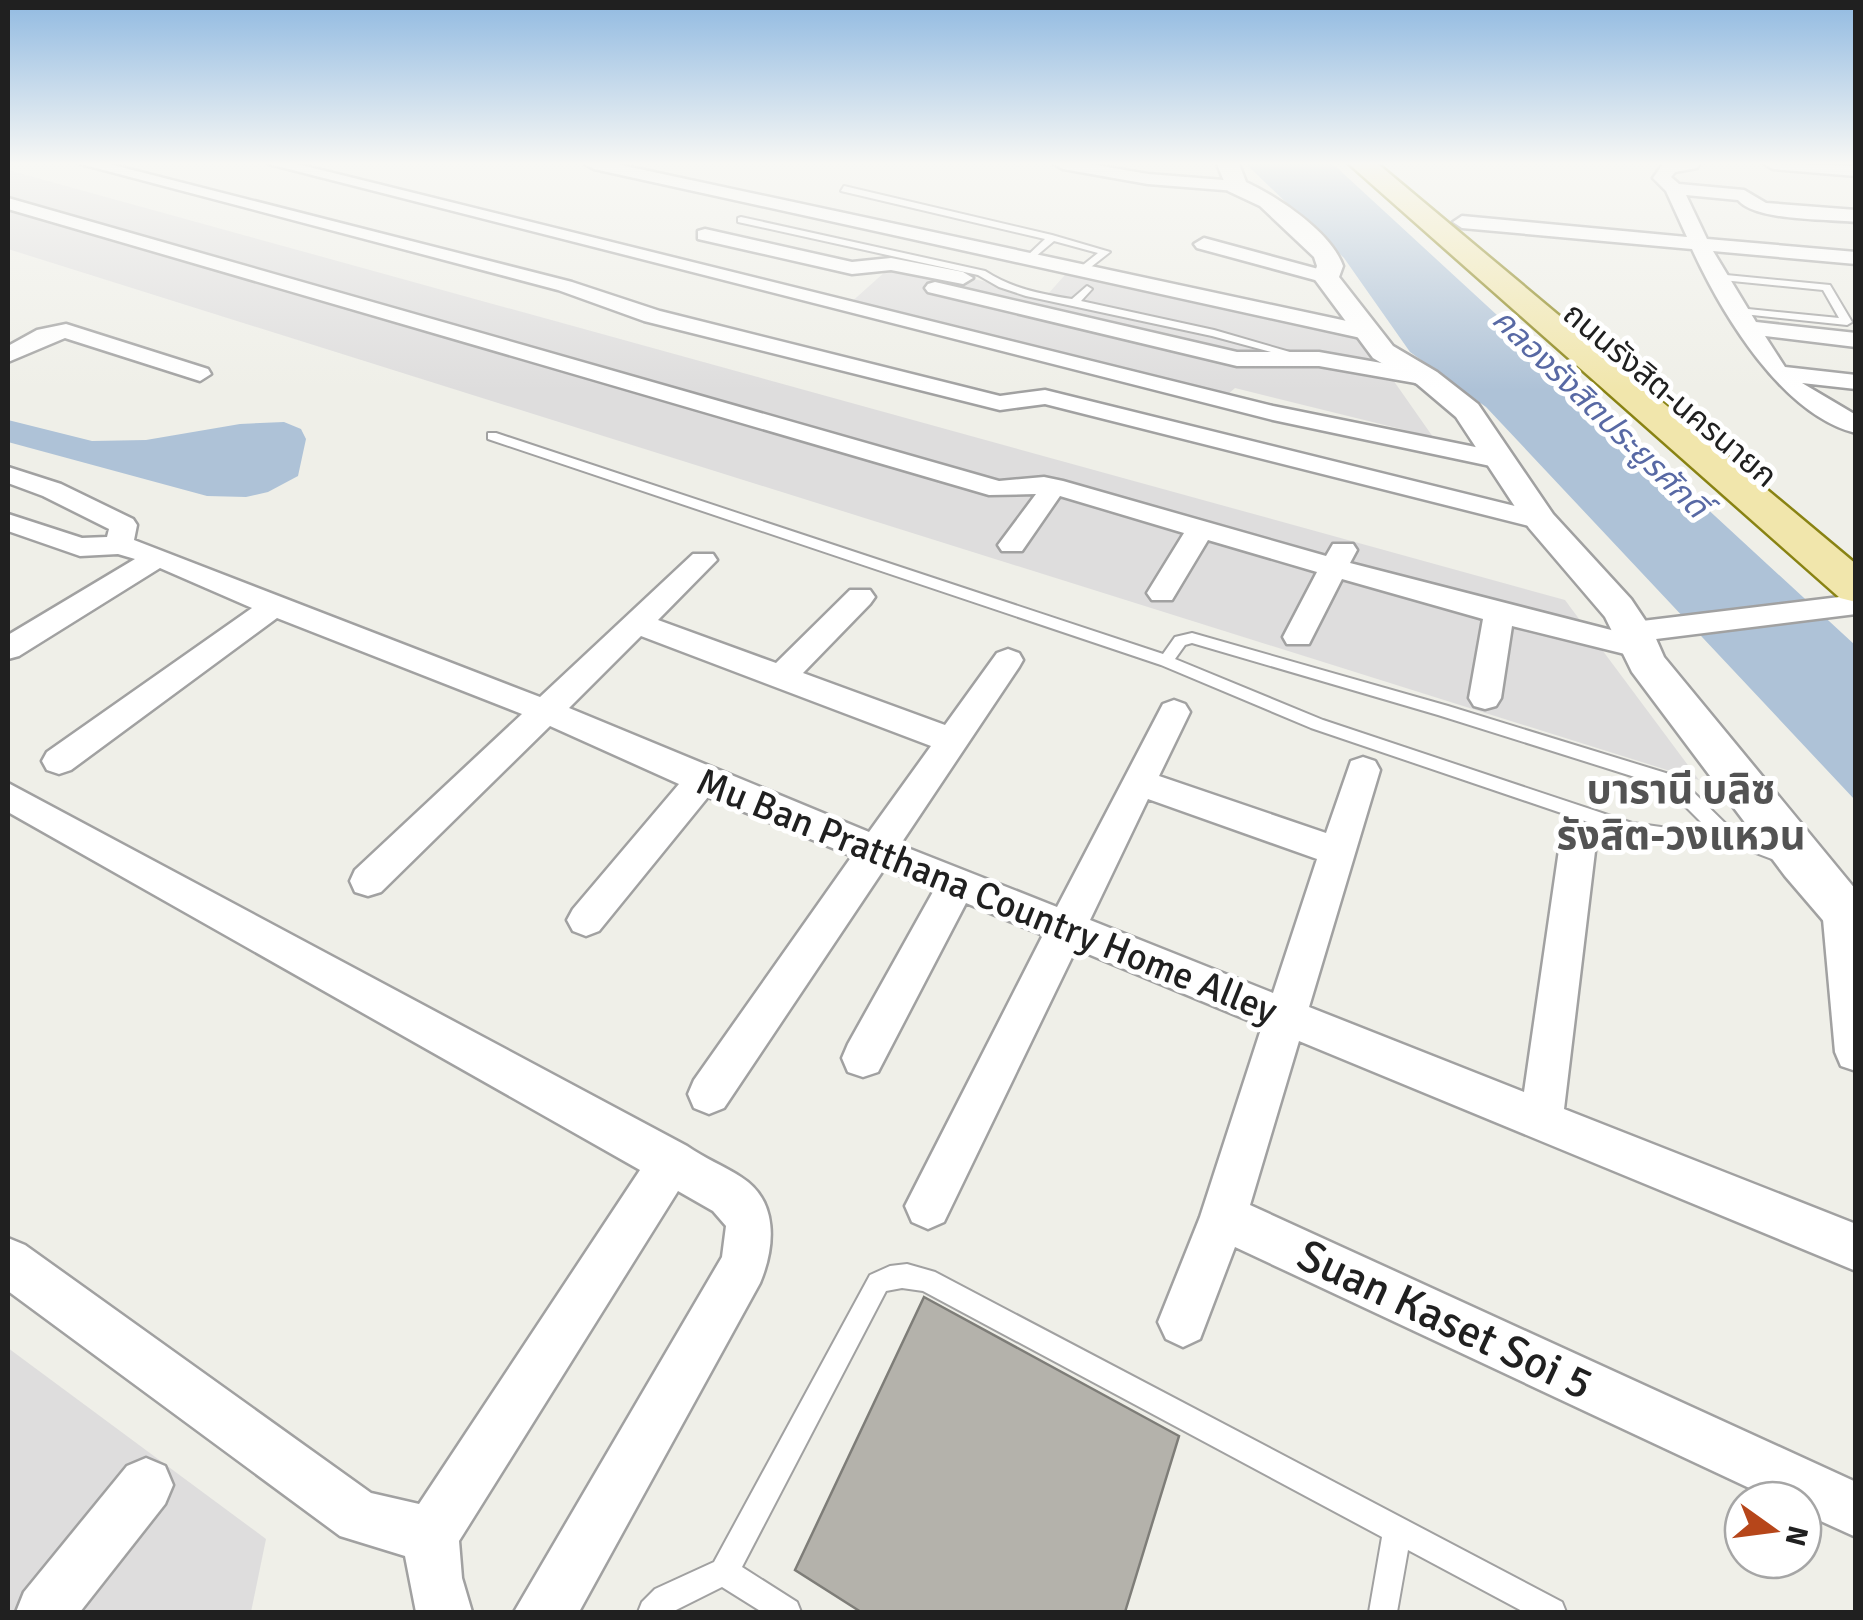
<svg xmlns="http://www.w3.org/2000/svg" width="1863" height="1620" font-family="Signika,'Noto Sans Thai',sans-serif">
<style>
.residential{fill:#dedddd}
.water{fill:#aec2d7}
.building{fill:#b4b2ab;stroke:#7e7d78;stroke-width:2.5}
.lines{fill:none;stroke-linecap:round;stroke-linejoin:round}
.service-casing{stroke:#a1a1a1;stroke-width:4}
.minor-casing{stroke:#a1a1a1;stroke-width:5}
.tertiary-casing{stroke:#a1a1a1;stroke-width:5}
.primary-casing{stroke:#898313;stroke-width:5}
.service{fill:#fff;fill-rule:evenodd}
.minor{fill:#fff;fill-rule:evenodd}
.tertiary{fill:#fff;fill-rule:evenodd}
.primary{fill:#f1e6ac;fill-rule:evenodd}
.labels{text-anchor:middle;dominant-baseline:central;stroke-width:10;stroke-linejoin:round;paint-order:stroke}
.far-street-label{font-size:32px;fill:#202020;stroke:#fff}
.far-water-label{font-size:32px;font-style:italic;fill:#5869a4;stroke:#fff}
.street-label{font-size:38px;fill:#202020;stroke:#fff}
.neighbourhood-label{font-size:40px;font-weight:bold;fill:#535353;stroke:#fff}
.near-street-label{font-size:45px;fill:#202020;stroke:#fff}
</style>
<rect width="100%" height="100%" fill="#efefe8"/>
<!-- residential -->
<g class="residential">
<path d="M8 170 1565 600 1699 780 8 249Z"/>
<path d="M896 262 1047 295 1073 266 1356 327 1433 437 1235 388 1226 396 848 305Z"/>
<path d="M8 1348 266 1539 251 1612H8Z"/>
</g>
<!-- water -->
<g class="water">
<path d="M1246 164H1333L1855 645V800L1486 407 1410 352 1344 258Z"/>
<path d="M8 420 92 441 146 440 240 424 284 422 301 429 306 439 298 476 268 492 246 497 207 496 8 442Z"/>
</g>
<!-- building -->
<path class="building" d="M924 1297 1179 1436 1125 1612H861L795 1570Z"/>
<g class="lines">
<defs>
<g id="service">
<path d="M844 186 1052 235 1110 252 1082 274 1077 271 1078 269 1098 253 1054 241 1029 262 1026 261V257L1045 239 841 191Z"/>
<path d="M741 217 985 271C1011 288 1040 294 1072 299L1087 286 1092 289 1081 301 1214 330 1307 357 1301 360 1212 336 1026 296 999 287 978 275 738 222V218Z"/>
<path d="M1716 274 1830 285 1852 322 1847 325 1734 313V309L1738 308 1839 318 1823 290 1712 279 1711 277Z"/>
<path d="M488 433H496L1163 654 1175 637 1192 633 1448 706 1669 774 1682 781 1731 829 1791 852 1794 857 1791 862 1785 864 1724 841 1690 845 1626 835 1311 728 1161 665 488 439ZM1192 643 1438 715 1657 784 1670 791 1708 829 1690 831 1632 823 1323 720 1175 659 1185 645Z"/>
<path d="M907 1264 935 1272 1562 1602 1566 1612H1524L1408 1550 1397 1612H1369L1382 1537 923 1291 902 1288 886 1291 742 1567 797 1602 801 1612H762L722 1587 672 1612H638L642 1602 655 1589 714 1562 870 1275 890 1266Z"/>
</g>
<g id="minor">
<path d="M81 164H109L572 282 660 311 1000 396 1045 390 1551 515 1555 521 1541 529 1045 404 1000 410 644 321 558 290Z"/>
<path d="M269 164H297L1273 406 1500 452 1513 460 1500 468 1273 420Z"/>
<path d="M585 164H616L1370 326 1381 333 1370 340 594 169Z"/>
<path d="M1054 164H1090L1148 174 1236 181 1245 186 1236 191 1148 184 1063 169Z"/>
<path d="M1663 164H1699L1697 168 1675 172 1671 177 1679 184 1744 190 1766 203 1856 210V222C1828 219 1755 221 1738 200L1686 195 1707 239 1856 252V264L1713 251 1756 322 1856 333V347L1765 336 1785 367 1856 375V389L1802 383 1856 415V433C1782 415 1722 314 1692 249L1462 228 1453 222 1462 216 1687 237 1666 191 1653 178Z"/>
<path d="M1764 164 1856 166V176L1773 169Z"/>
<path d="M8 198 999 481 1044 477 1063 481 1326 556 1333 544H1353L1357 550 1350 563 1619 632 1623 625 1634 622 1856 595V614L1648 640 1652 647 1648 654 1637 657 1512 626 1501 698 1496 706 1485 709 1474 706 1469 698 1483 619 1342 579 1309 644H1287L1283 637 1317 572 1208 540 1172 600H1152L1147 593 1184 533 1060 496 1022 551H1002L998 545 1036 494 989 495 8 209Z"/>
<path d="M705 229 852 262 891 258 963 272 973 278 963 284 891 270 852 274 698 239V231Z"/>
<path d="M1204 238 1333 273 1336 277 1326 283 1197 248 1194 244Z"/>
<path d="M935 282 1237 352H1319L1427 371 1439 378 1427 385 1319 366H1237L928 292 925 288 928 284Z"/>
<path d="M66 324 208 369 211 374 200 381 65 338 8 362V346L37 330Z"/>
<path d="M8 467 61 484 133 519 137 525 134 540 540 697 693 554H713L717 560 658 620 776 663 850 590H870L875 597 870 604 803 673 945 725 997 653 1008 649 1019 653 1023 660 1019 667 900 845 1057 907 1163 704 1174 700 1185 704 1190 712 1159 776 1326 833 1351 761 1363 757 1375 761 1380 770 1309 1007 1524 1092 1560 843 1565 833 1578 829 1591 833 1596 843 1564 1109 1856 1224V1271L1299 1041 1250 1205 1856 1482V1537L1803 1513V1500H1775L1235 1247 1200 1339 1183 1347 1166 1339 1158 1322 1200 1217 1262 1026 1076 949 944 1222 928 1229 912 1222 905 1206 1043 935 966 903 878 1072 863 1077 848 1072 842 1058 848 1044 934 890 884 869 724 1108 709 1114 694 1108 688 1094 694 1080 852 856 708 797 599 931 586 936 573 931 567 920 573 909 679 784 550 726 381 892 368 896 355 892 350 881 355 870 522 714 277 618 71 770 59 774 47 770 42 761 47 752 252 608 160 568 19 656 8 659V635L135 559 118 554 80 556 8 531V514L82 538 107 537 109 529 43 496 8 483ZM641 636 931 746 869 832 569 708ZM1148 799 1317 859 1273 993 1090 920Z"/>
<path d="M8 783 687 1146C704 1158 724 1166 741 1177 779 1201 775 1247 760 1283L579 1612H514L722 1257 726 1226 713 1211 678 1191 459 1541 462 1578 472 1612H416L405 1556 340 1536 8 1291V1238L25 1245 371 1493 419 1504 640 1170 8 812Z"/>
<path d="M1841 892 1856 899V1071L1841 1066 1835 1052 1822 908 1828 897Z"/>
<path d="M146 1458 165 1466 173 1485 165 1504 80 1612H16L24 1592 127 1466Z"/>
</g>
<path id="tertiary" d="M1217 164H1239L1246 182C1278 197 1331 232 1343 266L1339 277 1393 346 1437 372 1478 404 1553 514 1631 599 1653 632 1664 657 1856 890V945L1839 939 1785 876 1632 672 1605 617 1529 528 1456 417 1417 384 1373 358 1313 277 1317 266 1314 257 1260 206 1228 191Z"/>
<path id="primary" d="M1349 164H1378L1856 564V602L1840 598Z"/>
</defs>
<!-- service casing -->
<use href="#service" class="service-casing"/>
<!-- minor casing -->
<use href="#minor" class="minor-casing"/>
<!-- tertiary casing -->
<use href="#tertiary" class="tertiary-casing"/>
<!-- primary casing -->
<use href="#primary" class="primary-casing"/>
<!-- service -->
<use href="#service" class="service"/>
<!-- minor -->
<use href="#minor" class="minor"/>
<!-- tertiary -->
<use href="#tertiary" class="tertiary"/>
<!-- primary -->
<use href="#primary" class="primary"/>
</g>
<!-- sky -->
<linearGradient id="sky" x2="0" y2="1"><stop stop-color="#91bae1"/><stop offset="0.42" stop-color="#f8f8f5"/><stop offset="1" stop-color="#f8f8f5" stop-opacity="0"/></linearGradient>
<rect width="1863" height="390" fill="url(#sky)"/>
<g class="labels">
<!-- far-street labels -->
<g class="far-street-label">
<text transform="translate(1670 395) rotate(40)">ถนนรังสิต-นครนายก</text>
</g>
<!-- far-water labels -->
<g class="far-water-label">
<text transform="translate(1600 413) rotate(44)">คลองรังสิตประยูรศักดิ์</text>
</g>
<!-- street labels -->
<g class="street-label">
<text transform="translate(987 896) rotate(22)">Mu Ban Pratthana Country Home Alley</text>
</g>
<!-- neighbourhood labels -->
<g class="neighbourhood-label">
<text x="1681" y="790">บารานี บลิซ<tspan x="1681" dy="46">รังสิต-วงแหวน</tspan></text>
</g>
<!-- near-street labels -->
<g class="near-street-label">
<text transform="translate(1445 1320) rotate(25)">Suan Kaset Soi 5</text>
</g>
</g>
<!-- border -->
<rect width="1863" height="1620" fill="none" stroke="#202020" stroke-width="20"/>
<!-- north arrow -->
<g transform="translate(1773 1530) rotate(104)"><circle r="48" fill="#ffffff" stroke="#a6a6a6" stroke-width="2.5"/>
<path d="M0-8L18 38L0 25L-18 38Z" fill="#b6461a"/>
<text y="-15" font-size="28" font-weight="bold" text-anchor="middle" fill="#202020">N</text>
</g>
</svg>
